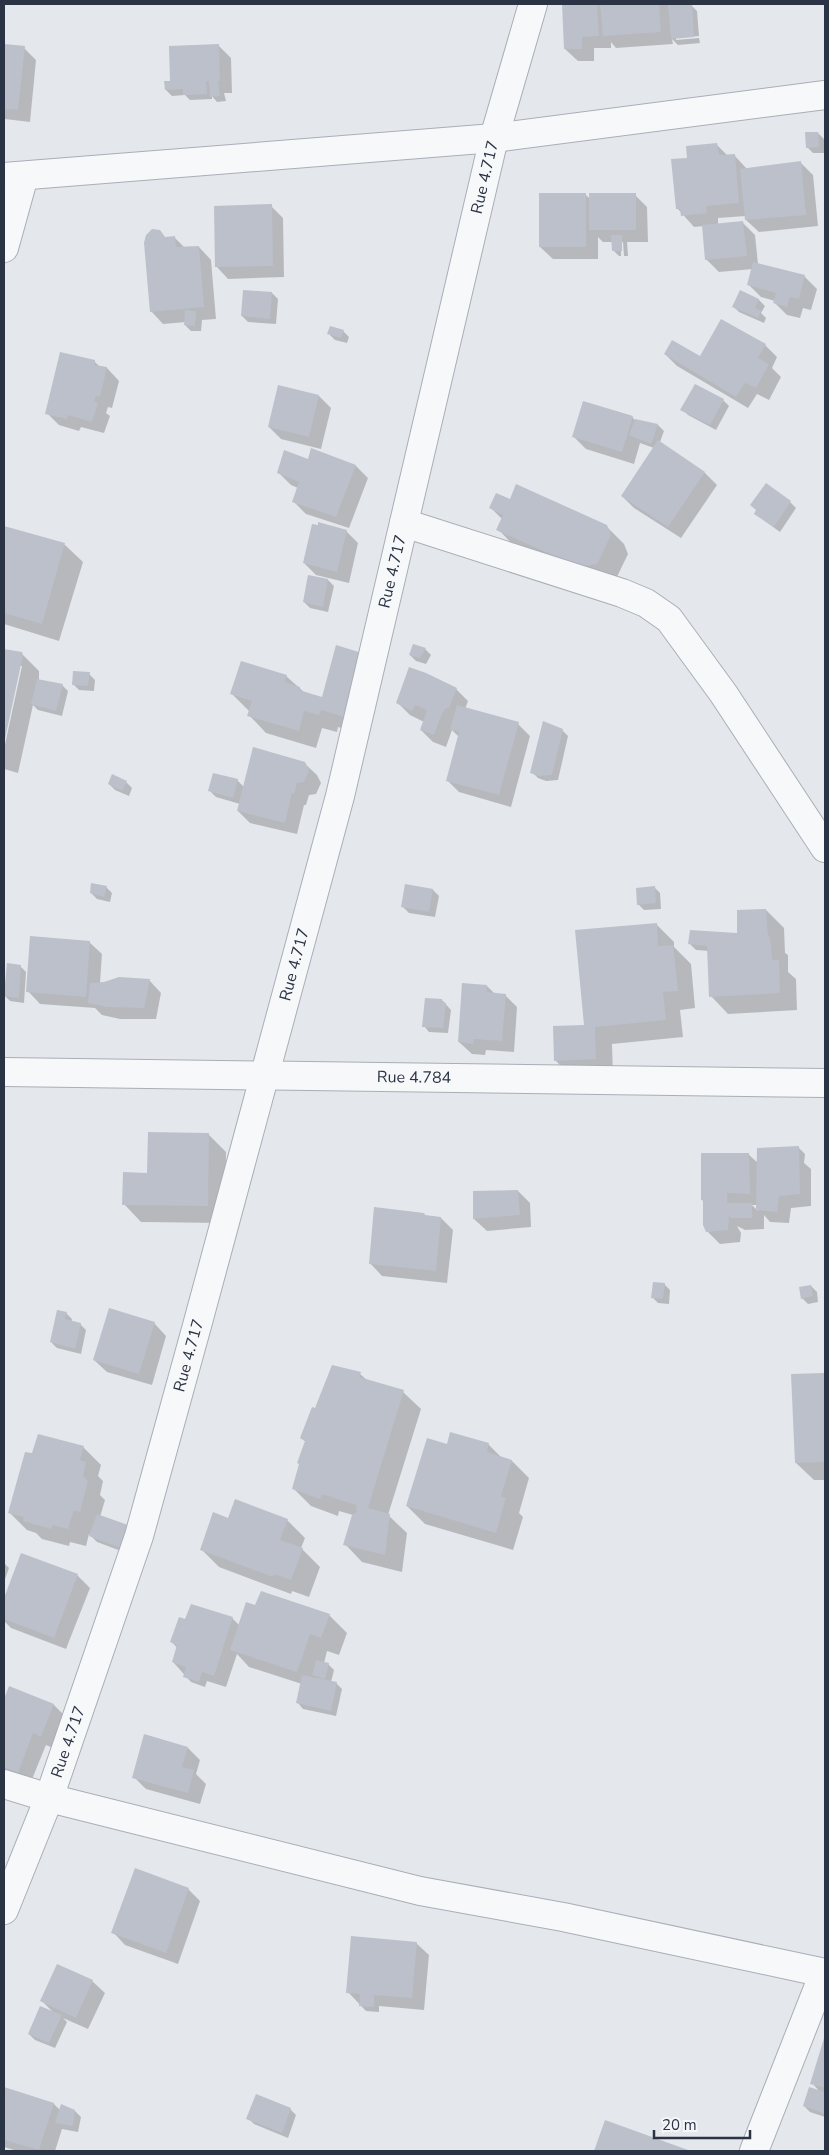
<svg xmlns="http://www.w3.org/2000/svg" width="829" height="2155" font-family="'Nunito Sans',sans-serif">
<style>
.shadow{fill:#0003;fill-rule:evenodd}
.building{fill:#bbc0ca}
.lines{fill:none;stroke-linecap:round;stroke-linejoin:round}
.minor-casing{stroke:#a9aeb7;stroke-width:30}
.minor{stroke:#f7f8fa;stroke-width:28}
.labels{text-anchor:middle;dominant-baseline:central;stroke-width:5;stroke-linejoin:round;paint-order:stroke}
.street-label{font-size:16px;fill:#2b3445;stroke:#f4f6f9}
</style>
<rect width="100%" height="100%" fill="#e4e7ec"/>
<!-- shadow -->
<g class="shadow">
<path d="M563 4H670V6L691 5 697 11 699 36 676 38V40L699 38 700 43 678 45 672 39 673 44 616 48 611 42V48H594V61H578L565 49Z"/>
<path d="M4 46 24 48 36 60 30 122 5 119 4 124Z"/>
<path d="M219 46 231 58 232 93H224L226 101 217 102 212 96V99L190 100 185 95 172 96 166 90 171 82Z"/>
<path d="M818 133 824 139V153H813L807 147Z"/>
<path d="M717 145 728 156 734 155 747 169 801 163 813 175 818 226 759 232 746 220V216L718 218V225L743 223 755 235 758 264 804 276 817 289 811 310 803 308 800 318 787 315 775 303V301L761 297 749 285 753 269 719 272 706 259 704 226 694 227 677 208 688 159Z"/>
<path d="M585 194 590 199 635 195 647 207 648 242H627L628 256H624L623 242H621V256H619L613 250V242H603L598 237V259H553L540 247Z"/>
<path d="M271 206 283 218 284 277 228 279 216 266Z"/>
<path d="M165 238H175L185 248 199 247 211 260 216 319 202 320 201 331H191L185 325 186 322 163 324 151 311Z"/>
<path d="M741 292 759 300 765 306 761 313 766 318 764 323 739 312 733 306Z"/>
<path d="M272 293 278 299 276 324 248 322 242 316Z"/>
<path d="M343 331 349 337 347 343 335 340 329 334Z"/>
<path d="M765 345 777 357 772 368 781 377 769 400 757 394 748 408 677 366 665 354 700 358Z"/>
<path d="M95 362 100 367 107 368 119 381 112 408 108 407 106 413 110 416 104 433 81 427 79 431 59 425 47 413Z"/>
<path d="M279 386 319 396 331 408 321 449 281 439 269 427Z"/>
<path d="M723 400 729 406 716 430 688 415 682 409Z"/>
<path d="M632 417 636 421 658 425 664 431 660 442 705 473 717 485 681 538 634 508 622 496 654 448 640 443 634 464 586 449 573 436Z"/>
<path d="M312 450 356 466 368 478 349 528 306 514 294 502 298 488 291 485 279 473 308 460Z"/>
<path d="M511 500 606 526 624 544 628 554 615 581 515 547 498 529 502 519 491 508Z"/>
<path d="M790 502 796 508 780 532 755 514Z"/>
<path d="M319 526 346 531 358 543 349 583 316 575 304 563Z"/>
<path d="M4 527 65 545 83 562 59 641 4 624Z"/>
<path d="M309 577 328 580 334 586 328 612 310 608 304 602Z"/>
<path d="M337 646 362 734 338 727 337 732 322 728 316 748 266 733 249 715 250 712 232 694 286 676 304 692 323 699Z"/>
<path d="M425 649 431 655 426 664 416 661 410 655Z"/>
<path d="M4 650 21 653 39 671V680L62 685 68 691 62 716 38 710 33 705 18 773 4 769V749L22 666H19L4 737Z"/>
<path d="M89 674 95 680 94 691 79 690 73 684Z"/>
<path d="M456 689 468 701 465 709 518 724 530 736 511 807 459 792 447 780 459 737 452 730 446 747 433 742 421 730 424 722 410 715 398 703Z"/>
<path d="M562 730 568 736 558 780 546 781 538 778 532 772Z"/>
<path d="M304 763 317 775 321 783 316 794 309 795 306 805H304L297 834 250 823 238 811 240 804 216 797 210 791 237 780 244 787Z"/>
<path d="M126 782 132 788 129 796 115 790 109 784Z"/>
<path d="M406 885 433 890 439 896 435 917 409 913 403 907Z"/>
<path d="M106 887 112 893 110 902 97 899 91 893Z"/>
<path d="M654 887 660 893 661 909 644 910 638 904Z"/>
<path d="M766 910 784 928 785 953 788 955V972L796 979 797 1010 728 1014 711 996 709 951 696 950 690 944 739 934Z"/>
<path d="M656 924 674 942V947L691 964 695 1008 680 1010 683 1037 612 1044 613 1076 573 1078 555 1060 585 1026Z"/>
<path d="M89 942 102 954 100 983 149 980 161 993 156 1019H120L102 1015 95 1008 40 1004 28 991Z"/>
<path d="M8 964 20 966 26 972 24 1003 10 1001 4 995Z"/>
<path d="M487 986 495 994 505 995 517 1007 514 1052 486 1050 485 1055 472 1054 459 1042Z"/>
<path d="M442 1000 451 1010 448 1033 429 1032 424 1026Z"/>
<path d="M208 1134 226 1152 225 1223 141 1222 124 1204 148 1174Z"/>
<path d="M799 1148 805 1154 804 1163 811 1169V1206L791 1208 789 1223 770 1222 764 1215V1229L745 1230 737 1226 741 1233 740 1242 720 1244 707 1231 704 1202 702 1200 748 1154 758 1163ZM752 1205H758V1211Z"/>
<path d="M518 1191 530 1203 531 1227 487 1231 474 1219Z"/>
<path d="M424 1214 427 1217 441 1218 453 1230 447 1283 382 1276 370 1263Z"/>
<path d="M664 1284 670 1290 669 1304 658 1303 652 1297Z"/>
<path d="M811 1286 817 1292 818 1302 808 1304 802 1298Z"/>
<path d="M66 1313 72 1319 71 1322 80 1324 86 1330 81 1354 57 1348 51 1342Z"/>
<path d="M154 1323 166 1336 152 1385 107 1372 94 1360Z"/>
<path d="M333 1366 360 1374 368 1381 403 1392 421 1409 388 1515 407 1533 402 1572 362 1562 345 1544 353 1515 339 1511 338 1516 311 1506 293 1488 306 1442 301 1438 316 1410Z"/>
<path d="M825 1374V1480H814L796 1463 792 1375Z"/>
<path d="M451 1434 489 1445 502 1458 512 1461 529 1478 519 1513 523 1517 513 1550 425 1524 407 1506 448 1445Z"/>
<path d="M83 1447 101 1465 98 1476 103 1481 100 1495 105 1500 100 1517 129 1554 97 1542 89 1534 86 1546 70 1542 69 1546 42 1539 36 1533 27 1530 9 1512 32 1455Z"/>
<path d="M229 1519 287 1520 305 1538 301 1548 320 1567 309 1597 292 1591 291 1594 219 1567 201 1549Z"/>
<path d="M22 1554 77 1575 90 1588 66 1649 11 1628 4 1621V1602Z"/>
<path d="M4 1563 9 1568 4 1582Z"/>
<path d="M329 1615 347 1633 339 1655 327 1651 324 1663 328 1664 334 1670 331 1682 336 1683 342 1689 336 1716 303 1709 298 1703 302 1684 249 1667 237 1654 226 1687 207 1681 205 1687 191 1682 173 1662 177 1648 172 1642 186 1620 232 1618 240 1626Z"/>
<path d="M10 1688 54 1705 66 1717 53 1748 46 1745 30 1784 4 1773V1701Z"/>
<path d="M188 1748 200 1760 196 1774 206 1784 200 1804 146 1789 134 1777Z"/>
<path d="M188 1889 200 1901 178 1964 125 1945 113 1932Z"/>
<path d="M416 1943 429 1955 424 2010 379 2006V2012L366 2011 348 1992Z"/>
<path d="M92 1981 105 1993 88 2029 63 2018 67 2022 55 2048 35 2040 29 2034 53 2012 42 2001Z"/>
<path d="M825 2038V2117L810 2112 804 2106 820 2092 812 2083Z"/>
<path d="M4 2089 54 2104 60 2110 75 2111 81 2117 78 2132 62 2129 55 2151H17L4 2147Z"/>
<path d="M290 2109 296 2115 288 2138 254 2124 248 2118Z"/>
<path d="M606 2122 688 2151H596Z"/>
</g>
<!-- building -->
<g class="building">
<path d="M562 4H597L599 36 582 37V49H564Z"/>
<path d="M600 4H659L661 32 603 36Z"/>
<path d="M686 4H692L694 37 671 39 668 5Z"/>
<path d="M4 44 25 46 18 110 4 109Z"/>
<path d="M219 44 220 81H218L220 96 210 97 209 81H206L207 94 183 95V89L165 90 164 81H170L169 46Z"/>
<path d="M805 132H818L819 147 806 148Z"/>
<path d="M717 143 719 155 735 154 739 203 706 206 707 213 681 216 680 209H676L671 159 687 158 686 146Z"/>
<path d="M801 161 806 215 745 220 740 169Z"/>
<rect x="539" y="193" width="47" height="54"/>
<rect x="589" y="193" width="47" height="37"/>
<path d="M272 204 273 266 215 267 214 206Z"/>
<path d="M743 221 747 256 705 260 702 225Z"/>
<path d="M152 229 160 230 165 237 175 236 176 247 199 246 204 307 150 312 144 243 146 235Z"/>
<path d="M611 235H622V251H612Z"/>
<path d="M753 262 805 275 799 299 790 297 787 307 773 303 776 293 747 285Z"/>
<path d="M243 290 272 292 270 319 241 316Z"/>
<path d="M740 290 759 299 755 308 761 311 758 318 732 307Z"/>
<path d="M185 310 196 311 195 326 184 325Z"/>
<path d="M721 319 766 344 758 358 769 364 756 388 745 383 736 397 664 354 672 340 700 356Z"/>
<path d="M330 326 344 330 341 338 327 334Z"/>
<path d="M60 352 95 360V365L107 367 100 397 96 396 94 401 98 403 92 422 68 415 67 419 45 414Z"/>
<path d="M695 384 724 399 710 425 680 410Z"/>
<path d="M278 385 319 395 309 437 268 427Z"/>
<path d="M583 401 633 416 622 452 572 437Z"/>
<path d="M635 419 658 424 651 444 629 435Z"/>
<path d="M658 440 705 472 668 527 621 496Z"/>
<path d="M311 448 356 465 336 517 292 502 299 482 277 473 284 450 308 459Z"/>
<path d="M766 483 791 501 774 527 754 514 756 510 750 505Z"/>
<path d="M516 484 607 525 611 535 597 564 580 567 496 530 503 515 489 508 496 493 510 499Z"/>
<path d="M318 522 347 530 337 572 303 563 312 524 318 525Z"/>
<path d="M4 526 65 543 42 624 4 613Z"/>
<path d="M308 575 328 579 323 607 303 602Z"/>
<path d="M413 644 426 648 420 658 409 655Z"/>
<path d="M336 645 362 653 344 717 321 710 319 715 304 711 299 731 247 716 252 701 230 694 241 661 287 675 285 682 300 687 299 690 322 697Z"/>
<path d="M4 649 22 652 23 655 5 739Z"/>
<path d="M409 667 426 673 457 688 449 708H446L441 716 434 735 420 730 427 710 415 705 412 711 396 703Z"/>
<path d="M73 671 90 672 88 686 72 685Z"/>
<path d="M37 679 63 684 56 711 31 704Z"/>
<path d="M457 705 519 722 499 795 446 781 459 732 450 729Z"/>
<path d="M543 721 563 729 552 775 539 776 530 773Z"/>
<path d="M253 747 305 762 309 770 304 782 297 783 294 794 292 793 285 823 237 811Z"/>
<path d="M213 773 238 779 233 798 208 791Z"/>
<path d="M112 774 127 781 122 791 108 784Z"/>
<path d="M91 883 107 886 104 897 90 893Z"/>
<path d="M405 884 433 889 429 912 401 907Z"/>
<path d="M655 886 656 903 637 905 636 888Z"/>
<path d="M766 909 768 937 770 936 772 960H779L780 993 709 997 707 946 688 944 690 930 737 933V910Z"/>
<path d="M657 923 658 946 673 945 678 991 663 992 666 1020 595 1027 596 1059 554 1061 553 1026 584 1025 575 930Z"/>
<path d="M30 936 90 941 86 997 26 992Z"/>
<path d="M7 963 21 965 19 998 4 996Z"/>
<path d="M119 977 150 979 144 1008 107 1007 88 1003 90 983 104 982Z"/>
<path d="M462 983 487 985V992L506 994 502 1041 474 1039 473 1044 458 1042Z"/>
<path d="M425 998 442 999V1002L446 1003 443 1028 422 1027Z"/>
<path d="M148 1132 209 1133 208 1206 122 1205 123 1172 147 1173Z"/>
<path d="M799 1146 800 1194 779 1196 777 1212 756 1210 757 1148Z"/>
<path d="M701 1153H749L750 1194 727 1193V1203H752V1218H732L727 1216 729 1219 728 1230 706 1232 703 1225V1200H701Z"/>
<path d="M518 1190 520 1215 473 1219V1191Z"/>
<path d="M374 1207 424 1213 425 1215 441 1217 436 1271 369 1264Z"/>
<path d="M653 1282 665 1283 663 1299 651 1298Z"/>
<path d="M811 1285 813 1296 801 1299 799 1287Z"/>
<path d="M109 1308 155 1322 139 1374 93 1360Z"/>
<path d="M57 1310 67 1312 65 1319 81 1323 75 1349 50 1342Z"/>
<path d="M332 1365 361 1372 359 1377 404 1390 368 1508 390 1514 385 1555 343 1545 352 1515 357 1512 356 1505 322 1494 320 1499 292 1489 299 1464 297 1463 305 1441 300 1438 312 1407 315 1408Z"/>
<path d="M825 1373V1462L795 1463 791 1374Z"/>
<path d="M450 1432 489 1443 487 1452 512 1460 501 1496 506 1498 496 1533 406 1506 427 1438 447 1444Z"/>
<path d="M38 1434 84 1446 80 1460 86 1462 83 1476 88 1481 80 1512 74 1510 68 1529 53 1525 51 1529 23 1521 24 1517 8 1513 25 1452 32 1453Z"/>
<path d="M235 1499 288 1519 280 1540 303 1548 291 1580 274 1574 273 1577 200 1550 213 1512 228 1518Z"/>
<path d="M97 1514 128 1525 123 1549 89 1536Z"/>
<path d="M21 1553 78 1574 54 1638 4 1619V1598Z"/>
<path d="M261 1591 330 1614 321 1638 310 1634 297 1672 230 1650 246 1602 255 1605Z"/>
<path d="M191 1604 233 1617 214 1676 202 1672 199 1682 183 1677 186 1667 172 1662 177 1645 170 1642 179 1617 185 1619Z"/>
<path d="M316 1660 329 1663 325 1679 312 1675Z"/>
<path d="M302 1675 337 1682 331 1711 296 1703Z"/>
<path d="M9 1686 54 1704 41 1737 33 1733 18 1773 4 1767V1699Z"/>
<path d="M144 1734 188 1747 182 1767 194 1770 188 1793 132 1778Z"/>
<path d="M135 1868 189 1888 166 1953 111 1933Z"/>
<path d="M351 1936 417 1942 412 1998 374 1995V2007L359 2006 360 1994 346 1993Z"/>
<path d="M57 1964 93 1980 76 2018 40 2001Z"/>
<path d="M40 2006 62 2015 49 2043 28 2034Z"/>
<path d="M825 2035V2088L810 2084Z"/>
<path d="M4 2087 54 2103 39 2150 4 2140Z"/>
<path d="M809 2087 825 2092V2114L803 2106Z"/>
<path d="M256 2094 291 2108 282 2133 246 2119Z"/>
<path d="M61 2104 75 2110 73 2126 55 2123Z"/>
<path d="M605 2120 688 2150V2151H594Z"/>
</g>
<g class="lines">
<defs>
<g id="minor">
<path d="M4 177 494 138 825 95"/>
<path d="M4 248 24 176"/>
<path d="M404 523 622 593 646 603 669 619 723 693 825 848"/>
<path id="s1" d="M4 1072 825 1083"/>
<path d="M4 1784 49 1798 420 1891 563 1917 825 1973"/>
<path id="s2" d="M4 1910 49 1798 139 1536 198 1322 340 796 494 138 533 4"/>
<path d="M754 2151 824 1973"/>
</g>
</defs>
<!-- minor casing -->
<use href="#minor" class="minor-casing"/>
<!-- minor -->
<use href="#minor" class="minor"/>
</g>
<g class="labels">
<!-- street labels -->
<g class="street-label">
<text stroke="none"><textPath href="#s2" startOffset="1800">Rue 4.717</textPath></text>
<text stroke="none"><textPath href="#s2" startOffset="1395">Rue 4.717</textPath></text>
<text stroke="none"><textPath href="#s2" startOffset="990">Rue 4.717</textPath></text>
<text stroke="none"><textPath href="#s1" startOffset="410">Rue 4.784</textPath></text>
<text stroke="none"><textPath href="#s2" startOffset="585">Rue 4.717</textPath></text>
<text stroke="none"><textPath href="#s2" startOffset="180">Rue 4.717</textPath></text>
</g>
</g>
<!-- border -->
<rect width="829" height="2155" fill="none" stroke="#2b3445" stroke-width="10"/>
<!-- scale -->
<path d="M654 2130v8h96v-8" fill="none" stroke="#2b3445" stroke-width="2.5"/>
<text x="662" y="2130" font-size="15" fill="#2b3445" stroke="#f4f6f9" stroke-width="4" paint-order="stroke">20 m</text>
</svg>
